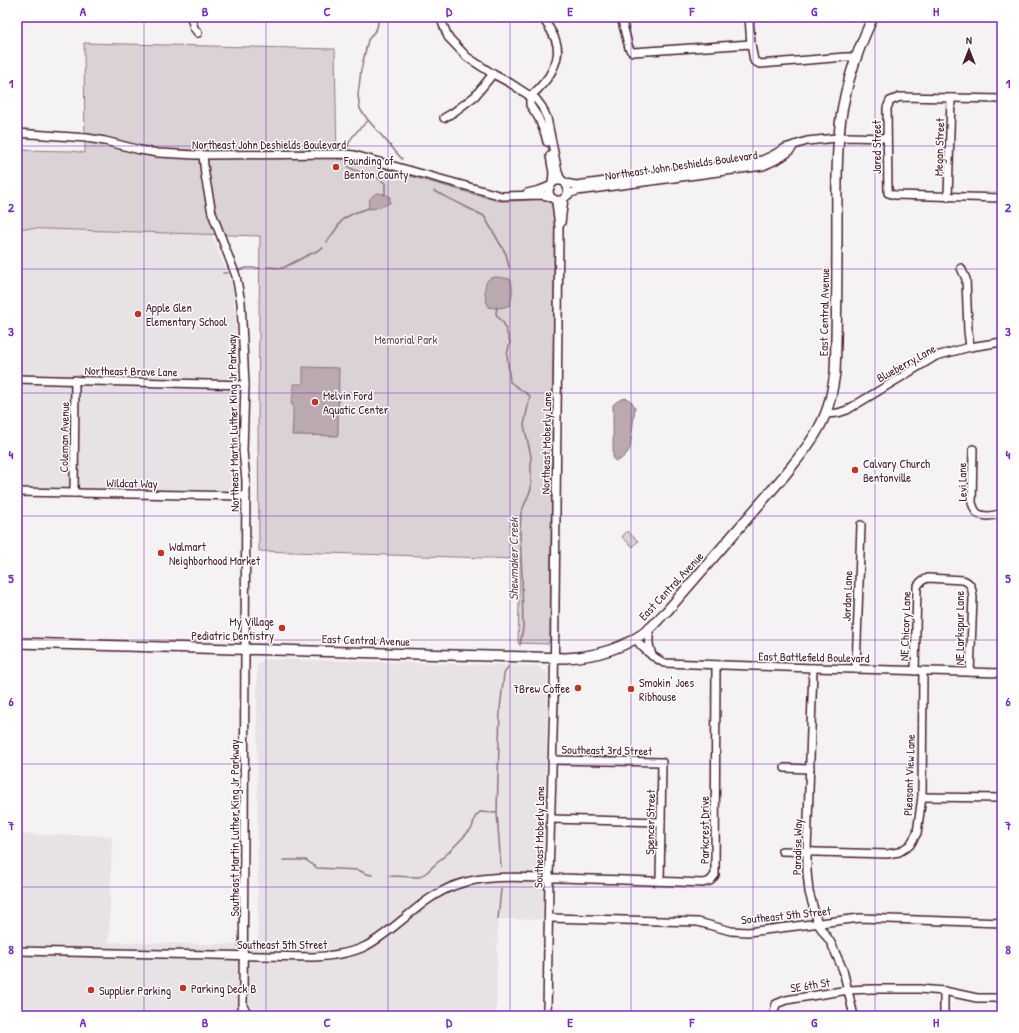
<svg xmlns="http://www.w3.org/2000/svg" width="1019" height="1033" font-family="'Patrick Hand',sans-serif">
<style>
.built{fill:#e7e2e3}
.green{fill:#dbd2d5;stroke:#927880}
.water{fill:#baa9ae;stroke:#8d727a}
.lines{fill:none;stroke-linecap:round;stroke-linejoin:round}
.stream{stroke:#8d727a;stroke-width:1.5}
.minor-casing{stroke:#4a1f2b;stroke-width:10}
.major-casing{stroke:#4a1f2b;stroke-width:12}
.minor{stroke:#fff;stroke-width:7}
.major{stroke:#fff;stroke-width:9}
.grid{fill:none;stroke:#7b2cbf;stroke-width:1;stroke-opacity:0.55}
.poi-dot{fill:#c8321e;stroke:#fff;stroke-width:1.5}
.labels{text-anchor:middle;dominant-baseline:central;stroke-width:3;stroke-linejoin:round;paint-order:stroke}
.street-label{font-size:12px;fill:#4a1f2b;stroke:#fff}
.poi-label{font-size:12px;fill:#4a1f2b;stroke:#fff;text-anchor:start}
.park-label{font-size:12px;fill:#6e4c56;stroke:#fff}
.water-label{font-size:13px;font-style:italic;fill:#714f59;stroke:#fff}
.neatline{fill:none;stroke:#7b2cbf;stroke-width:1.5}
.grid-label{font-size:13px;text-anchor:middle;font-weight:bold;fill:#7b2cbf}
</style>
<rect width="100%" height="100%" fill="#f4f2f2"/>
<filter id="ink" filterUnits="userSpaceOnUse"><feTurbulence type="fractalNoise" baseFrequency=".025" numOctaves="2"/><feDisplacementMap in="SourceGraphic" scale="8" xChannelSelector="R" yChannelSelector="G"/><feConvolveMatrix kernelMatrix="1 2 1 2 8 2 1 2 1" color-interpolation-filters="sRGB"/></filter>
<g filter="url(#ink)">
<!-- built -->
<g class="built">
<path d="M17 228 212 234 233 289 238 360 237 493 17 491Z"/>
<path d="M264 659 538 666 548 674 542 919H498L496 1016H17V834L112 836 109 942 258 945 257 665Z"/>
</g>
<!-- green -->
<g class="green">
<path d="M84 43 335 49 337 159H351L357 161 498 201H513L542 199H549L553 203 555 209 550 639 548 644 518 643 520 559 259 551 258 409 260 236 17 228V150L72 151 85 153Z"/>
<path d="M627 531 638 541 633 547 622 537Z"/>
</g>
<!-- water -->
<g class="water">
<path d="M377 193 385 194 390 197V203C384 206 376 209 369 209 367 203 371 195 377 193Z"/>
<path d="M498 277 510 279C514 287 512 296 510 305 503 308 496 309 489 307 485 301 482 284 489 279 491 277 495 277 498 277Z"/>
<path d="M303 367 339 368 338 436 292 435 293 420V404H291L292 398 293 397V384H303Z"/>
<path d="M626 398 632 402 635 408 630 448C628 453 622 460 616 461L613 459V405C616 401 621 399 626 398Z"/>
</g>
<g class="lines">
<!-- stream -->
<g class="stream">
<path d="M379 17 377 28 368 40 361 70 358 95 360 109 368 120 402 159"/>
<path d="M348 147C349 138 362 126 368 121"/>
<path d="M346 164C352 172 365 172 374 176 378 177 381 181 385 183V194L384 195"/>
<path d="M434 191 484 216 506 254 509 267"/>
<path d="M327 242 343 219 354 213 369 208"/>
<path d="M267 267 283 268 306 256 323 248"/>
<path d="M239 270 247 268H260"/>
<path d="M223 273H228"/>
<path d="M497 307 496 314 504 324 510 342 507 355 510 382 530 396 524 425 531 456V489L521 513 520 533 522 576 523 628 520 645"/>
<path d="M283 860H306L317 868 358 870 367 874 372 875"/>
<path d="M501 867 497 813 500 709 504 674 508 667"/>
<path d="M389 876 420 877 427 872 449 852 472 828 475 817 480 812 497 813"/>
<path d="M498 919 501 889"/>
</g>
<defs>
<g id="minor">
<path d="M191 17 194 28 198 33"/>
<path d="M440 17 448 37 467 57 493 74 510 83 530 96 536 99 542 107 547 118 558 172 560 178 563 181"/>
<path d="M621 17 629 48 631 51 633 52 751 44"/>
<path d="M749 17 751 44 754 61 760 64 845 57H856"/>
<path d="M530 96C538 91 543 84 549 76 564 52 558 39 542 17"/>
<path d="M530 96V105L538 117 545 134 547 142"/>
<path d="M1002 99 900 97 890 101 887 108 888 193 895 195 1002 198"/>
<path d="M444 118 454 112 475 96 493 74"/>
<path d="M17 133 87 138 105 141 140 150 158 153 196 155 343 154 354 155 502 196 541 195 547 196 552 198"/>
<path d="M203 155 205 175 212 213 236 276 241 302 245 385 243 451 246 480 243 1007 247 1012V1016"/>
<path d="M550 156 553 173 552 183"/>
<path d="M565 183 576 185 752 162 762 160 771 156 785 148 807 141 847 137 887 138"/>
<path d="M527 193 540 190 550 186"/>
<path d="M566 196C569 190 568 186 563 181H556C545 187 548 202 560 200 564 200 567 195 571 193 573 192 575 192 577 191L763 166C772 162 790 155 794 145"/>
<path d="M948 197 951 98"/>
<path d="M561 223 564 198"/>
<path d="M961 268 966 279 968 331 970 347"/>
<path d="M17 379 245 385"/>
<path d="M826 414 838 413 847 410 936 356 970 347 1002 342"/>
<path d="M973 449 972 503C973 506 974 509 976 512 982 518 995 516 1002 513"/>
<path d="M17 492 246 496"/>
<path d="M74 493 75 380"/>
<path d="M649 629V644L652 656"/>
<path d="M635 638C643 650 652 656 664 663L813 668 856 669 1002 673"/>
<path d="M813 668 807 851V872L809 892 818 924 831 943 843 970 854 1016"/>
<path d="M856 669 861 525"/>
<path d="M915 671 917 587C920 582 922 580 928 578L963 580C972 583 972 589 973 598L970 672"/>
<path d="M552 760 662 762 660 881"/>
<path d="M785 768 810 769"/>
<path d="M922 797 1002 798"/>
<path d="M551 819 661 822"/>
<path d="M782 851 887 854 899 852 910 845 917 833 922 797 923 671"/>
<path d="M549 918 698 922 731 931 748 932 860 918 1002 923"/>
<path d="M17 951 313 957C331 956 350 954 366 946 398 929 421 897 456 885 487 874 522 878 555 878 604 879 654 881 703 883L710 881 715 875 716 665"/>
<path d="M239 1016V1012L243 1007"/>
<path d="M547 1016 549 878 554 697 559 227 556 202 554 199"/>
<path d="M773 1016 776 1004 786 1000 848 990 871 989H919L944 991 977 998H1002"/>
<path d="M944 1016V991"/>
</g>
<path id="major" d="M17 643 565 658C594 657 627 648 650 628 656 623 661 616 667 611L784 476C799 457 816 438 825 415 831 401 833 387 835 373 837 324 837 275 837 227 837 197 836 166 839 136 842 94 855 55 873 17"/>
</defs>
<!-- minor casing -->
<use href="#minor" class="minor-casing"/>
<!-- major casing -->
<use href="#major" class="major-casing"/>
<!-- minor -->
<use href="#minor" class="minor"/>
<!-- major -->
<use href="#major" class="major"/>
</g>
</g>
<!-- grid -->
<path class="grid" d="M144 17V1016M266 17V1016M388 17V1016M510 17V1016M631 17V1016M753 17V1016M875 17V1016M17 146H1002M17 269H1002M17 393H1002M17 516H1002M17 640H1002M17 764H1002M17 887H1002"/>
<!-- markers -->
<g class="poi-dot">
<circle cx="336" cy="167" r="4"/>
<circle cx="138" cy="314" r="4"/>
<circle cx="315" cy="402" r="4"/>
<circle cx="855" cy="470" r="4"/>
<circle cx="161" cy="553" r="4"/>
<circle cx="282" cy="628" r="4"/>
<circle cx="578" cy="688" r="4"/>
<circle cx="631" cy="689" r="4"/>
<circle cx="183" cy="988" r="4"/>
<circle cx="91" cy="990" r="4"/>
</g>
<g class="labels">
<!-- street labels -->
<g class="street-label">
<text x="269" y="144">Northeast John Deshields Boulevard</text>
<text transform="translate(876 147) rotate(-90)">Jared Street</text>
<text transform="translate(939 147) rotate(-88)">Megan Street</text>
<text transform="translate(681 165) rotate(-8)">Northeast John Deshields Boulevard</text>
<text transform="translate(824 312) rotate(-89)">East Central Avenue</text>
<text transform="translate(906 363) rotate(-29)">Blueberry Lane</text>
<text transform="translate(131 371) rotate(1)">Northeast Brave Lane</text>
<text transform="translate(233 423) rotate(-91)">Northeast Martin Luther King Jr Parkway</text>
<text transform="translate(64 437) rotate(-89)">Coleman Avenue</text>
<text transform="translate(546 443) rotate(-89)">Northeast Moberly Lane</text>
<text transform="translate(962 482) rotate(-91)">Levi Lane</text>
<text transform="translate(132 483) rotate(1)">Wildcat Way</text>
<text transform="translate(671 586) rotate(-47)">East Central Avenue</text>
<text transform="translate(847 596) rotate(-88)">Jordan Lane</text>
<text transform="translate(905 626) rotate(-88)">NE Chicory Lane</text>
<text transform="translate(959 628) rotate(-90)">NE Larkspur Lane</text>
<text transform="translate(366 640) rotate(2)">East Central Avenue</text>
<text transform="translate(814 657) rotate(1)">East Battlefield Boulevard</text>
<text transform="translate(607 750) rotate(1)">Southeast 3rd Street</text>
<text transform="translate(909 775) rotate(-88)">Pleasant View Lane</text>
<text transform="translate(650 822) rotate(-89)">Spencer Street</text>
<text transform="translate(234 828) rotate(-90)">Southeast Martin Luther King Jr Parkway</text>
<text transform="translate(704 830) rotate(-90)">Parkcrest Drive</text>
<text transform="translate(539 837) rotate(-89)">Southeast Moberly Lane</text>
<text transform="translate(797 847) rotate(-89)">Paradise Way</text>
<text transform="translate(786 915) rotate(-6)">Southeast 5th Street</text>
<text x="282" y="944">Southeast 5th Street</text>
<text transform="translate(810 985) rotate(-9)">SE 6th St</text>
</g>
<!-- poi labels -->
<g class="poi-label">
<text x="344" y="160">Founding of<tspan x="344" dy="14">Benton County</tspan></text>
<text x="146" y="307">Apple Glen<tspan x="146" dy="14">Elementary School</tspan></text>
<text x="323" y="395">Melvin Ford<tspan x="323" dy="14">Aquatic Center</tspan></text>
<text x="863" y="463">Calvary Church<tspan x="863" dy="14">Bentonville</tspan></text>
<text x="169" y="546">Walmart<tspan x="169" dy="14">Neighborhood Market</tspan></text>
<text x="274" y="621" text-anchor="end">My Village<tspan x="274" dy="14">Pediatric Dentistry</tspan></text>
<text x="639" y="682">Smokin' Joes<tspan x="639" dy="14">Ribhouse</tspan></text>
<text x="570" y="688" text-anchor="end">7Brew Coffee</text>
<text x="191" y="988">Parking Deck B</text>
<text x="99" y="990">Supplier Parking</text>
</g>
<!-- park labels -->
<g class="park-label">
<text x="406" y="339">Memorial Park</text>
</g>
<!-- water labels -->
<g class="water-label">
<text transform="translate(513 559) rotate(-90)">Shewmaker Creek</text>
</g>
</g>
<!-- margin -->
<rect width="1019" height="1033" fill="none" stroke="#fff" stroke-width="44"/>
<!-- north arrow -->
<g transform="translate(969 50)" stroke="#ffffff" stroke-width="3" paint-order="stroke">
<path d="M0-3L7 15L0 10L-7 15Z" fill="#4a1f2b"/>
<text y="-6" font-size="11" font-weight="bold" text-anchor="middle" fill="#4a1f2b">N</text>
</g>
<rect x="22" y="22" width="975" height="989" class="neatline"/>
<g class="grid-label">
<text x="83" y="16">A</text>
<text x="205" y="16">B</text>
<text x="327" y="16">C</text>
<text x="449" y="16">D</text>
<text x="570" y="16">E</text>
<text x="692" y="16">F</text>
<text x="814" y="16">G</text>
<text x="936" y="16">H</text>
<text x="11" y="88">1</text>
<text x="1008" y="88">1</text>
<text x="11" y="212">2</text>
<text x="1008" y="212">2</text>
<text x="11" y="336">3</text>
<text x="1008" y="336">3</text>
<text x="11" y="459">4</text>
<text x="1008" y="459">4</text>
<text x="11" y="583">5</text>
<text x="1008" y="583">5</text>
<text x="11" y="706">6</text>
<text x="1008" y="706">6</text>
<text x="11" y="830">7</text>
<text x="1008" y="830">7</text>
<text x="11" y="954">8</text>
<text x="1008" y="954">8</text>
<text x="83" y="1027">A</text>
<text x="205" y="1027">B</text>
<text x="327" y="1027">C</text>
<text x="449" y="1027">D</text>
<text x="570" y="1027">E</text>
<text x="692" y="1027">F</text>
<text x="814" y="1027">G</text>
<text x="936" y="1027">H</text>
</g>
</svg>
